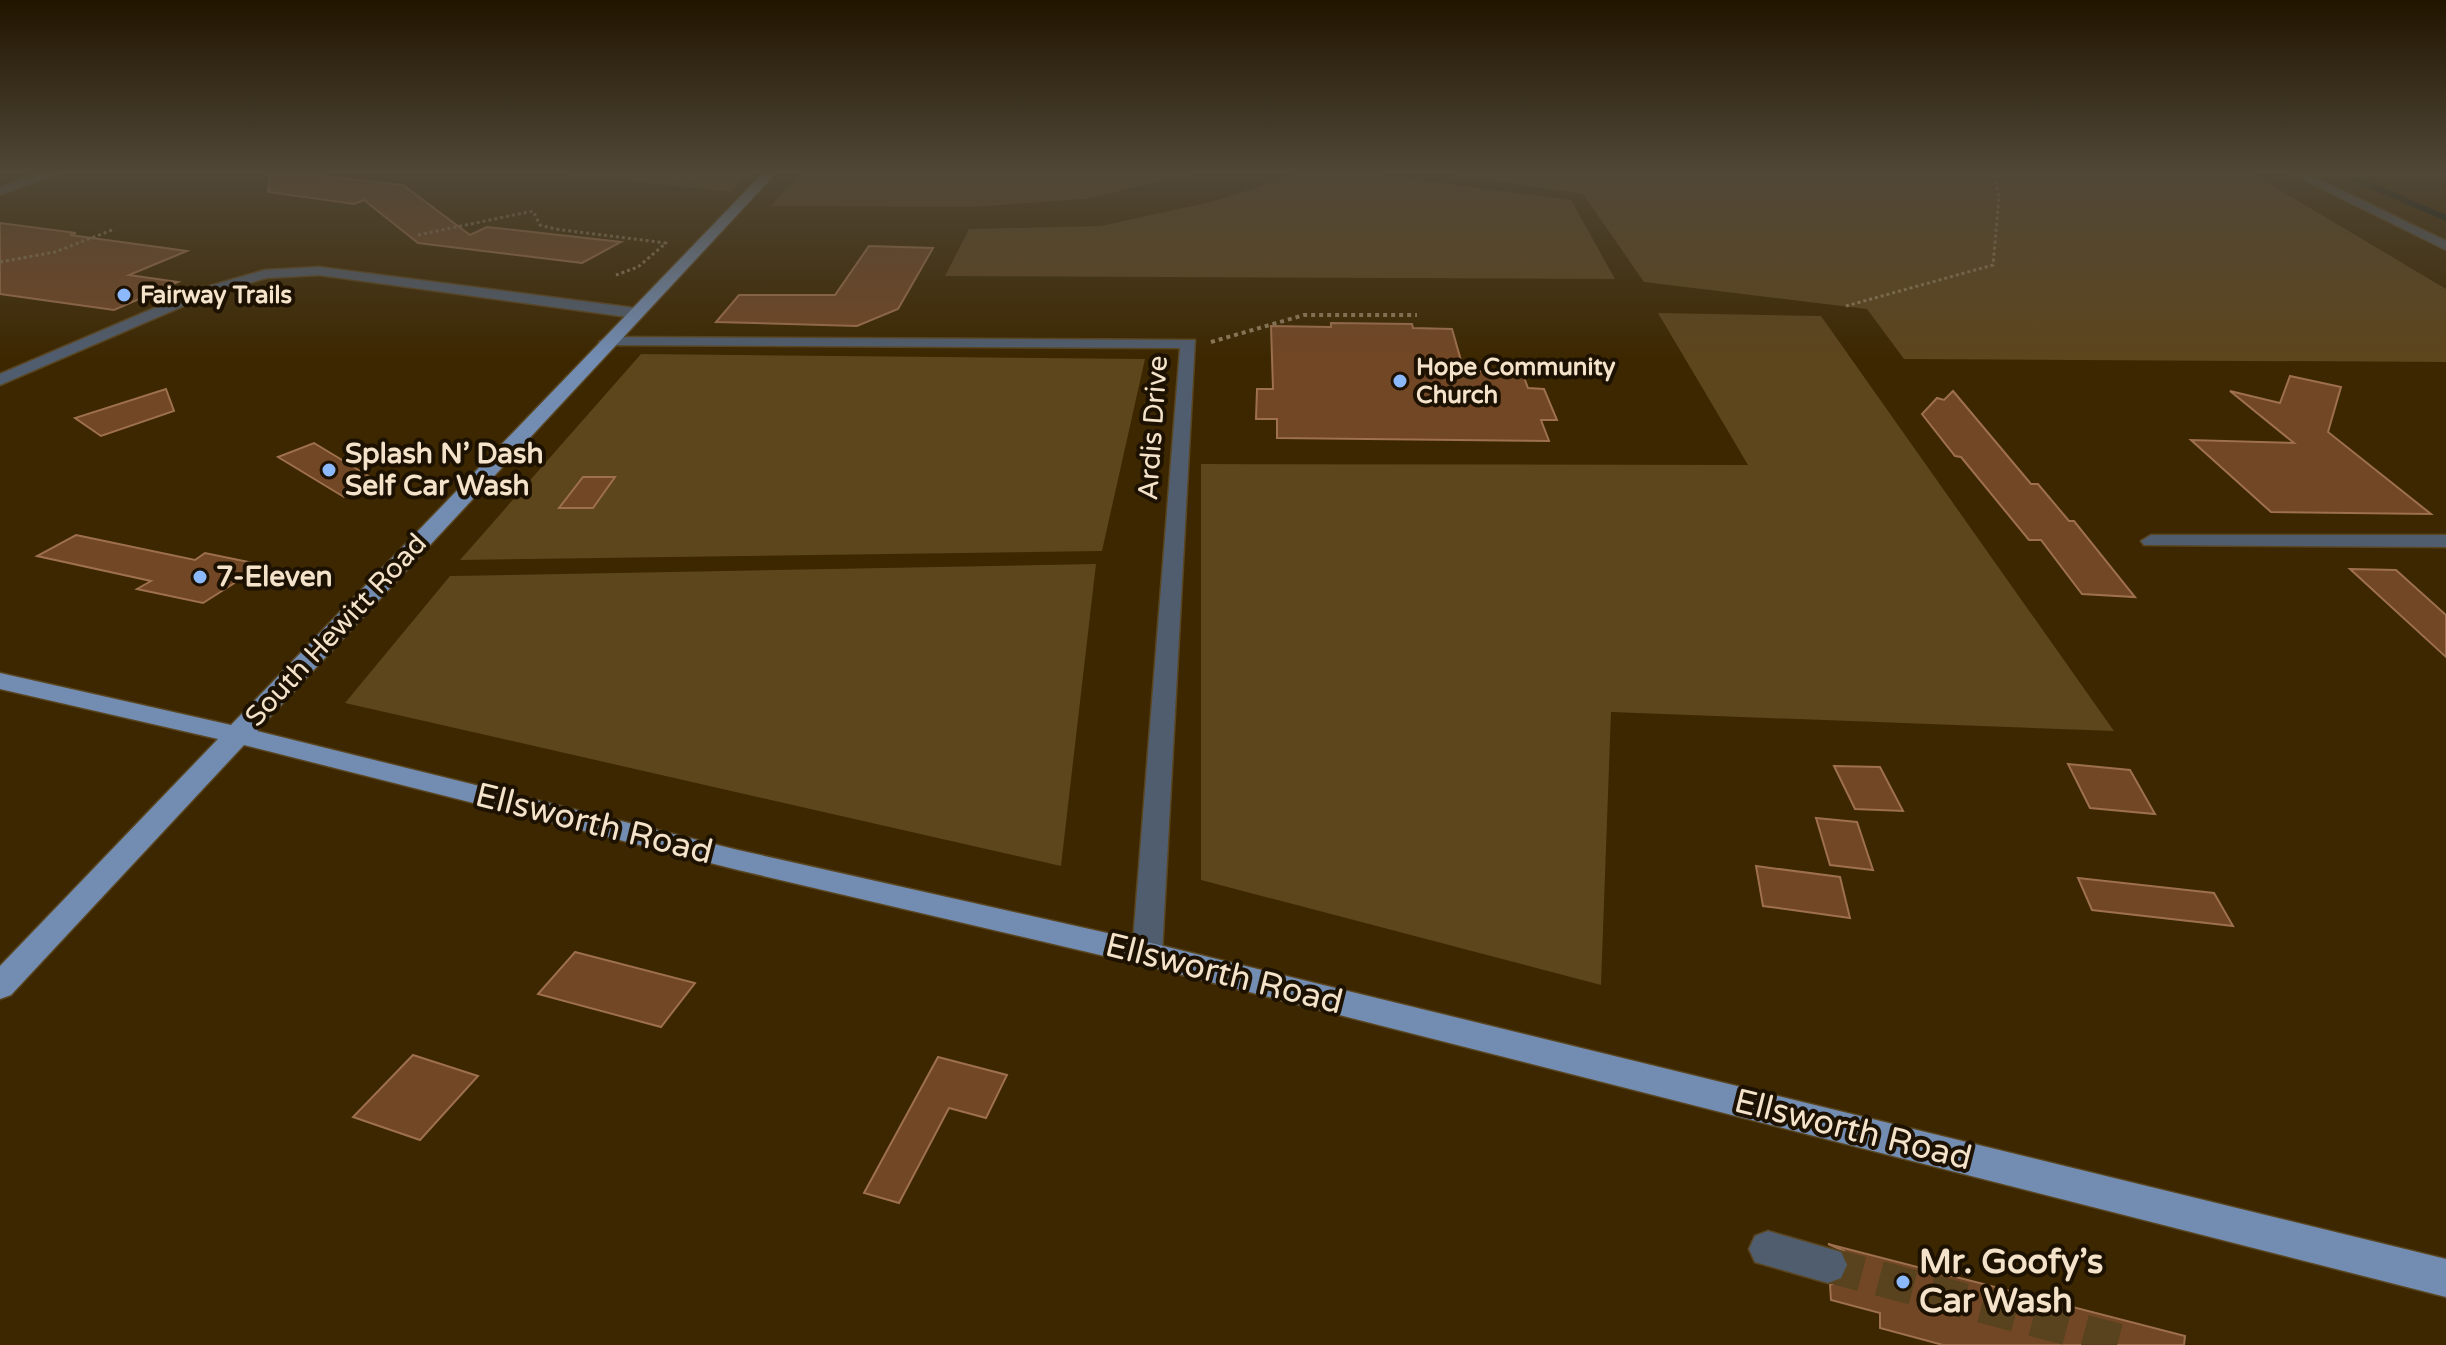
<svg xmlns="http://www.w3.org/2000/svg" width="2446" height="1345" font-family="'Varela Round',sans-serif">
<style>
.green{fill:#5d451c}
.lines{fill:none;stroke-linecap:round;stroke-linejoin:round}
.stream{stroke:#041515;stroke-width:6}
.building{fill:#724725;stroke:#9e704d;stroke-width:2}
.minor-tunnel{stroke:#58431e;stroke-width:35;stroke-dasharray:35 18;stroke-linecap:butt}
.minor-casing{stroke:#594520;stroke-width:3}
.major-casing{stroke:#594520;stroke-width:3}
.path-far1{stroke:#8e7b5a;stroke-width:3;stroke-dasharray:3 3;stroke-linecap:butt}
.path{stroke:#8e7b5a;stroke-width:4;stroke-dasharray:4 4;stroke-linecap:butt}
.minor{fill:#505d6f;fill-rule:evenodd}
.major{fill:#728cb2;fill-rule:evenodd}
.poi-dot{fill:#8cb9fc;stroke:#1d1201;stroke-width:3}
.labels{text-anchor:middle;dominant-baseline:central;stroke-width:8;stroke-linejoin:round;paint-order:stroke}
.far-poi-label{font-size:24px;font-weight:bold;fill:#f4e3ca;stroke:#1d1201;text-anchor:start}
.street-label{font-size:28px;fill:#f4e3ca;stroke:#1d1201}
.poi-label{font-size:28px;font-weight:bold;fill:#f4e3ca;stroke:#1d1201;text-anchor:start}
.near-street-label{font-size:34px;fill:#f4e3ca;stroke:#1d1201}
.near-poi-label{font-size:34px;font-weight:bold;fill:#f4e3ca;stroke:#1d1201;text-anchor:start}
</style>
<rect width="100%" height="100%" fill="#3c2700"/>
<!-- green -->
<g class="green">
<path d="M532 171H710L748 174 732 192Z"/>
<path d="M802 171H1207L1084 199 971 207 771 206Z"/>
<path d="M1306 171H1347L1571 200 1615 279 945 276 969 229 1101 226 1215 201Z"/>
<path d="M1428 171H2248L2446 289V362L1904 359 1867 309 1644 282 1583 194Z"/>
<path d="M1658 313 1821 316 2114 731 1611 712 1601 985 1201 880V464L1748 465Z"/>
<path d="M641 354 1145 359 1102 551 460 560Z"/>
<path d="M1096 564 1061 866 345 703 450 576Z"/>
</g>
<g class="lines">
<!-- stream -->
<path class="stream" d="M2351 177 2446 218"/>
</g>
<!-- building -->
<g class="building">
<path d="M271 171 403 185 470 235 487 227 621 242 582 263 418 243 364 200 354 204 268 192Z"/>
<path d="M0 223 76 233 70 235 187 251 129 275 178 282 114 310 0 294Z"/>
<path d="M869 246 933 248 898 309 857 326 716 322 739 295H835Z"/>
<path d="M1331 323 1412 324 1413 328 1452 329 1464 371 1522 372 1528 388 1544 389 1557 420H1541L1549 441 1277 438V419H1256L1257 389H1273L1271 326 1331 327Z"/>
<path d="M2290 376 2341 387 2328 432 2431 514 2271 512 2191 440 2294 443 2230 391 2280 403Z"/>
<path d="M166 389 174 411 101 436 75 418Z"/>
<path d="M1953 391 2031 484H2038L2069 521H2074L2135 597 2082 594 2041 540H2029L1961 457 1955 456 1922 414 1937 398 1944 400Z"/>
<path d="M314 443 380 483 344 497 278 457Z"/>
<path d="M583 477H615L593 508H559Z"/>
<path d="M76 535 195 560 205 553 263 565 203 603 137 589 151 581 37 556Z"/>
<path d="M2350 569 2396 570 2446 615V657Z"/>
<path d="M2068 764 2130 770 2155 814 2090 808Z"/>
<path d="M1834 766 1880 767 1903 811 1855 809Z"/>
<path d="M1816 818 1857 822 1873 870 1830 865Z"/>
<path d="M1756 866 1840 877 1850 918 1763 906Z"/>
<path d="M2078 878 2214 893 2233 926 2092 910Z"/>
<path d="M575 952 695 983 661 1027 538 994Z"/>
<path d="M413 1055 478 1076 420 1140 353 1117Z"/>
<path d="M938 1057 1007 1075 986 1118 949 1108 899 1203 864 1193Z"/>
<path d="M1828 1244 2185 1336 2184 1345H1943L1880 1328V1313L1831 1300 1830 1285 1844 1279 1850 1264 1844 1251Z"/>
</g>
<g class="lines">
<!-- minor-tunnel -->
<path class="minor-tunnel" d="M1828 1265 2133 1345"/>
<defs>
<g id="minor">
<path d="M47 171H65L0 195V187Z"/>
<path d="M2286 171H2446V176H2312L2446 241V250Z"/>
<path d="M319 267 635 308 643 313 635 318 319 275 266 278 209 295 0 385V374L199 289 265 270Z"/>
<path d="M607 337 1195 340 1162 954 1158 962 1147 966 1136 962 1132 954 1180 348 601 345 599 342Z"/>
<path d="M2151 535H2446V547L2144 545 2141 541Z"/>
<path d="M1768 1231 1841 1252 1847 1265 1841 1278 1828 1283 1755 1262 1749 1249 1755 1236Z"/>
</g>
<path id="major" d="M765 171H778L257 731 738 850 1147 942 2446 1259V1297L1147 966 738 870 244 745 11 995 0 999V966L218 739 0 689V673L231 725Z"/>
</defs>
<!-- minor casing -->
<use href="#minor" class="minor-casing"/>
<!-- major casing -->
<use href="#major" class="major-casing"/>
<!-- path-far1 -->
<g class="path-far1">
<path d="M611 171 688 178 728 171"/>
<path d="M418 235 533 211 540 225 555 229 666 243 638 267 616 275"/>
<path d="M0 262 55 252 112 230"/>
<path d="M1846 306 1993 265 1999 198 1993 171"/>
</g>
<!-- path -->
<path class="path" d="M1211 342 1304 315H1417"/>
<!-- minor -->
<use href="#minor" class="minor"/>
<!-- major -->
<use href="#major" class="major"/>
</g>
<!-- sky -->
<linearGradient id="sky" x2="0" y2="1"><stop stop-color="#211500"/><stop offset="0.48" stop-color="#504737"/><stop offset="1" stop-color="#504737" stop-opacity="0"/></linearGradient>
<rect width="2446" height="359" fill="url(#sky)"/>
<!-- markers -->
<g class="poi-dot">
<circle cx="124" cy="295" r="8"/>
<circle cx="1400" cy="381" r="8"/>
<circle cx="329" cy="470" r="8"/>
<circle cx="200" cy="577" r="8"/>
<circle cx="1903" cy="1282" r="8"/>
</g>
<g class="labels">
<!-- far-poi labels -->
<g class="far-poi-label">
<text x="140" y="295">Fairway Trails</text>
<text x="1416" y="367">Hope Community<tspan x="1416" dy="28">Church</tspan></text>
</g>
<!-- street labels -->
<g class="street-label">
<text transform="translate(1153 428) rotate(-86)">Ardis Drive</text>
<text transform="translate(336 630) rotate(-47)">South Hewitt Road</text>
</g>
<!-- poi labels -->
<g class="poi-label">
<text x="345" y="454">Splash N’ Dash<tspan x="345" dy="32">Self Car Wash</tspan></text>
<text x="216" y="577">7-Eleven</text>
</g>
<!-- near-street labels -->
<g class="near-street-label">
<text transform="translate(594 824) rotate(14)">Ellsworth Road</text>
<text transform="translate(1224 974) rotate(14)">Ellsworth Road</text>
<text transform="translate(1853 1130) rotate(14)">Ellsworth Road</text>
</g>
<!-- near-poi labels -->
<g class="near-poi-label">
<text x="1919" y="1262">Mr. Goofy’s<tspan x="1919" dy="39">Car Wash</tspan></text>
</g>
</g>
</svg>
